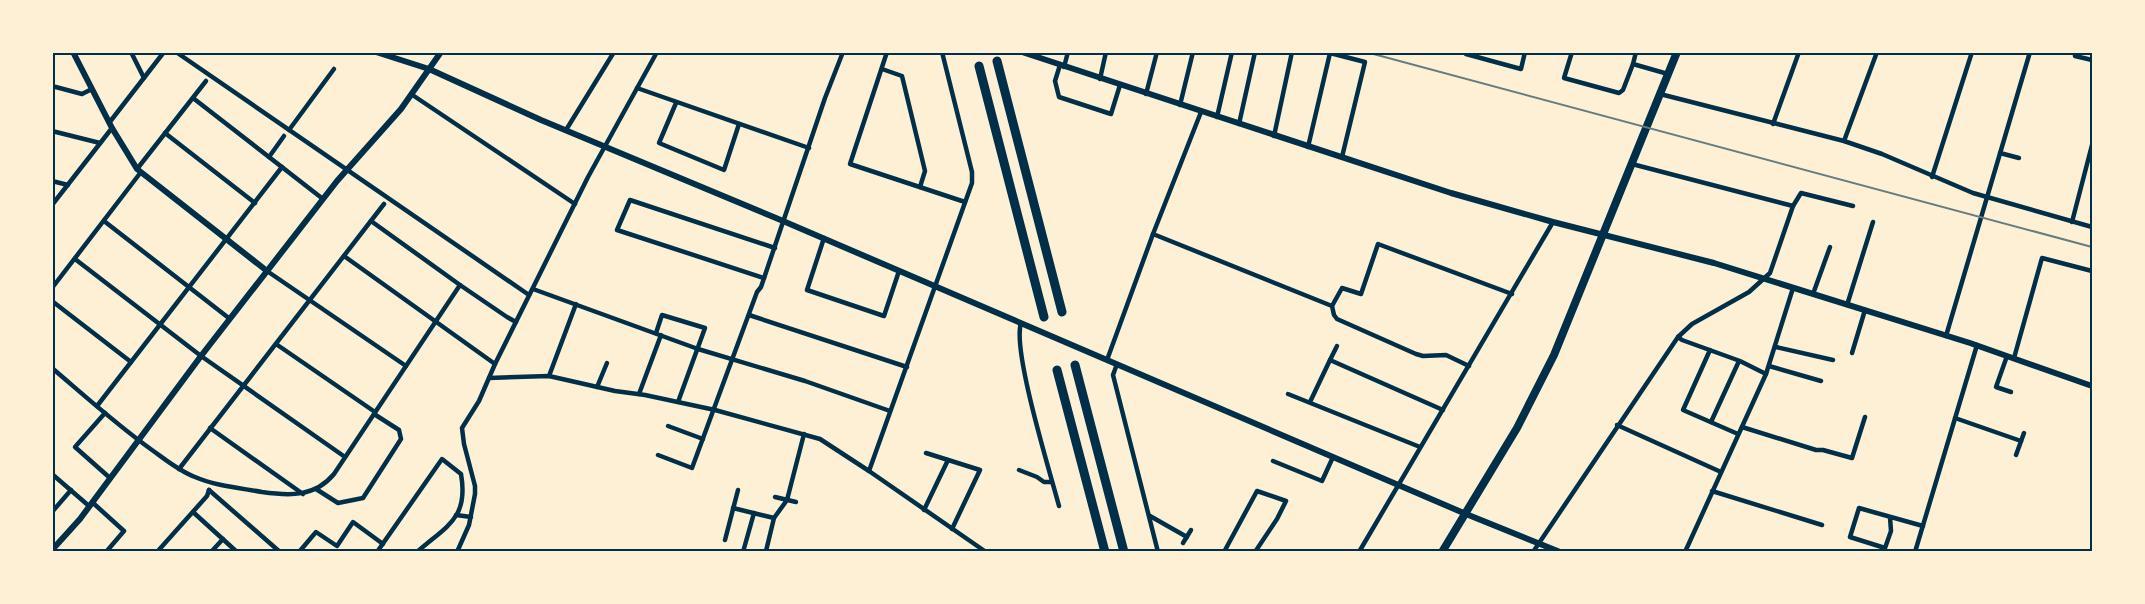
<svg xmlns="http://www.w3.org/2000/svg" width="2145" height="604" font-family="Quicksand,sans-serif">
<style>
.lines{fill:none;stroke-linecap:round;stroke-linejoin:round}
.minor{stroke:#003049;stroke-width:4.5}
.tertiary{stroke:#003049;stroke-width:6}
.primary{stroke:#003049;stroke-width:8}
.motorway{stroke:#003049;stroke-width:9}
.rail{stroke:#657d81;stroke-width:2}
.neatline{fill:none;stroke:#003049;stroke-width:2}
</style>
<rect width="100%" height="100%" fill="#fdf0d5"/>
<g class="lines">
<!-- minor -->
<g class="minor">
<path d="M131 52 144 78"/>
<path d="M176 52 529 295"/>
<path d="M887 52 850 164 965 202"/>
<path d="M942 52 972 172V183L869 471 986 552"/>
<path d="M1572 52 1564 78 1619 93 1623 90 1633 64"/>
<path d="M1636 52 1633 64 1668 74"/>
<path d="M2075 52V56L2092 60"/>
<path d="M1466 54 1521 69 1525 52"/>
<path d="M1060 65 1055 81 1059 97 1111 114 1120 85"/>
<path d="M1064 67 1068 52"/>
<path d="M882 69 902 76 925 171 920 187"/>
<path d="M1100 79 1106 52"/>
<path d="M52 86 82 94 92 89"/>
<path d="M637 88 809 148"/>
<path d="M411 94 575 204"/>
<path d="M1146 94 1157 52"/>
<path d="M1660 94 1844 141 1882 154 1973 193 2092 227"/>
<path d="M193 98 323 199"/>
<path d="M676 103 659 143 724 170 739 124"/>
<path d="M1180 105 1193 52"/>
<path d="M1217 117 1232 52"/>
<path d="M109 123 164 52"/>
<path d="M1239 124 1255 52"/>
<path d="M1773 124 1799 52"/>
<path d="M289 130 334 69"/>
<path d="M566 130 614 52"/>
<path d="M52 131 100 143"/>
<path d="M165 133 255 203"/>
<path d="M1274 136 1292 52"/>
<path d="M1844 141 1877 52"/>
<path d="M1308 147 1330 53 1365 62 1342 157"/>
<path d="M2000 153 2019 158"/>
<path d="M269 157 284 136"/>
<path d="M1632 164 1793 206"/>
<path d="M137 169 206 81"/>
<path d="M1932 177 1972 52"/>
<path d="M52 181 68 185"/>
<path d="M52 205 112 128"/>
<path d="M104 221 230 319"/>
<path d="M371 221 460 285"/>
<path d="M2072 222 2092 145"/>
<path d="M1153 234 1332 306"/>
<path d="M824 238 807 290 884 316 899 271"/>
<path d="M344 256 495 364"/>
<path d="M75 259 201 356 345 457"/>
<path d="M267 271 406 366"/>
<path d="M764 278 617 230 630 200 775 248"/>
<path d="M52 288 141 172"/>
<path d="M533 289 698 349 805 381 890 411"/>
<path d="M1813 294 1830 247"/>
<path d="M52 301 131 362"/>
<path d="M1847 305 1873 222"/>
<path d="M749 315 907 367"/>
<path d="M1021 323C1012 350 1050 472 1059 506"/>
<path d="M656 333 662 315 705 328 678 402"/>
<path d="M1946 336 2030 52"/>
<path d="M1678 337 1682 340 1740 361 1766 374"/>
<path d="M276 344 375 412"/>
<path d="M1776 347 1833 360"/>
<path d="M1710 350 1683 410 1738 434"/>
<path d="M1852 353 1865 310"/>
<path d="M2007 356 1996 387 2011 392"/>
<path d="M2014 358 2042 258 2092 271"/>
<path d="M1107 360 1153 234 1201 112"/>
<path d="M1330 360 1337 346"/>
<path d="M1117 364 1113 375 1158 552"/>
<path d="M1469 366 1446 355 1423 356 1416 354 1337 319 1334 315 1332 306 1342 288 1361 294 1378 244 1512 294"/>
<path d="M1769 366 1821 381"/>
<path d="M52 368C85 396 117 425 152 450 166 460 179 471 195 477 216 486 240 488 262 492 290 496 315 497 334 474L460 285 507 317 516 322"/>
<path d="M549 376 576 304"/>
<path d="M489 378 549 376 615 391 645 395 715 410 820 439 869 471"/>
<path d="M597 387 607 363"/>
<path d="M639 394 661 335"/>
<path d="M1288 394 1420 447"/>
<path d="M1310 402 1330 360 1443 410"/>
<path d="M97 406 282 167"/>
<path d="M105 413 75 447 110 478"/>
<path d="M1955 418 2021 441"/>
<path d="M1711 422 1739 361"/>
<path d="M1617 425 1721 472"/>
<path d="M668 426 703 439"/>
<path d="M1742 427 1816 450H1823L1852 458 1865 417"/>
<path d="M210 428 303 494"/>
<path d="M926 453 980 470 952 529"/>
<path d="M658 455 692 468 757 292 761 287 825 98 843 52"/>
<path d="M2016 455 2024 433"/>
<path d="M1273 461 1322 481 1333 457"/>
<path d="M179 469 384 204"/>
<path d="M1019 470 1037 477 1044 482H1052"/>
<path d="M52 474 89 506"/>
<path d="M316 489 338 503 363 498 401 439 399 430 374 414"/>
<path d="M209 490 280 552"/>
<path d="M1712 491 1822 525"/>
<path d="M775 497 796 502"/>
<path d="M92 502 124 531 106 552"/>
<path d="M733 508 774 518"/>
<path d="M924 510 948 460"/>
<path d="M52 512 71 490"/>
<path d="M193 512 237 552"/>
<path d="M456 515 471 517"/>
<path d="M1150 516 1187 537"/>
<path d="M1890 517 1891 531 1885 548 1850 537 1859 508 1923 526"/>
<path d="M725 540 738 490"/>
<path d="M1183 543 1191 530"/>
<path d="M766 551 774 518 787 500 804 434"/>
<path d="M157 552 207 496 209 490"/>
<path d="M211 552 223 539"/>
<path d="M299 552 316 532 337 546 353 522 383 544"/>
<path d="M377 552 442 459 461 474C469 519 446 526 417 552"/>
<path d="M457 552 469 525 475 494V486L464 444 462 428 479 401 495 364 588 177 657 52"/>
<path d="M743 552 754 513"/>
<path d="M1224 552 1257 491 1286 501 1277 519 1255 552"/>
<path d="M1359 552 1553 222"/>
<path d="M1533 552 1678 337 1692 324 1749 292 1770 273 1793 206 1801 193 1853 206"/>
<path d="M1685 552 1766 374 1793 288"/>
<path d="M1915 552 1977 345"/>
</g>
<!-- tertiary -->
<g class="tertiary">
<path d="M73 52 112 128 137 169 267 271"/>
<path d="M376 52 429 69 541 120 776 218 1466 514 1560 552"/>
<path d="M1022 52 1451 193 1553 222 1714 263 1970 343 2092 386"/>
<path d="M52 550 80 519 201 356 337 181 401 109 441 52"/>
</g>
<!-- primary -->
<path class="primary" d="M1442 552 1517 428 1554 355 1677 52"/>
<!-- motorway -->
<g class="motorway">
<path d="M997 61 1062 312"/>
<path d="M979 66 1044 317"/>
<path d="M1075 365 1124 552"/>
<path d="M1057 370 1105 552"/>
</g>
<!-- rail -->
<path class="rail" d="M1366 52 2092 247"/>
</g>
<!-- border -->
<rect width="2145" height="604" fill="none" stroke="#fdf0d5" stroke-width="108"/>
<rect x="54" y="54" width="2037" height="496" class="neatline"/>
</svg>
